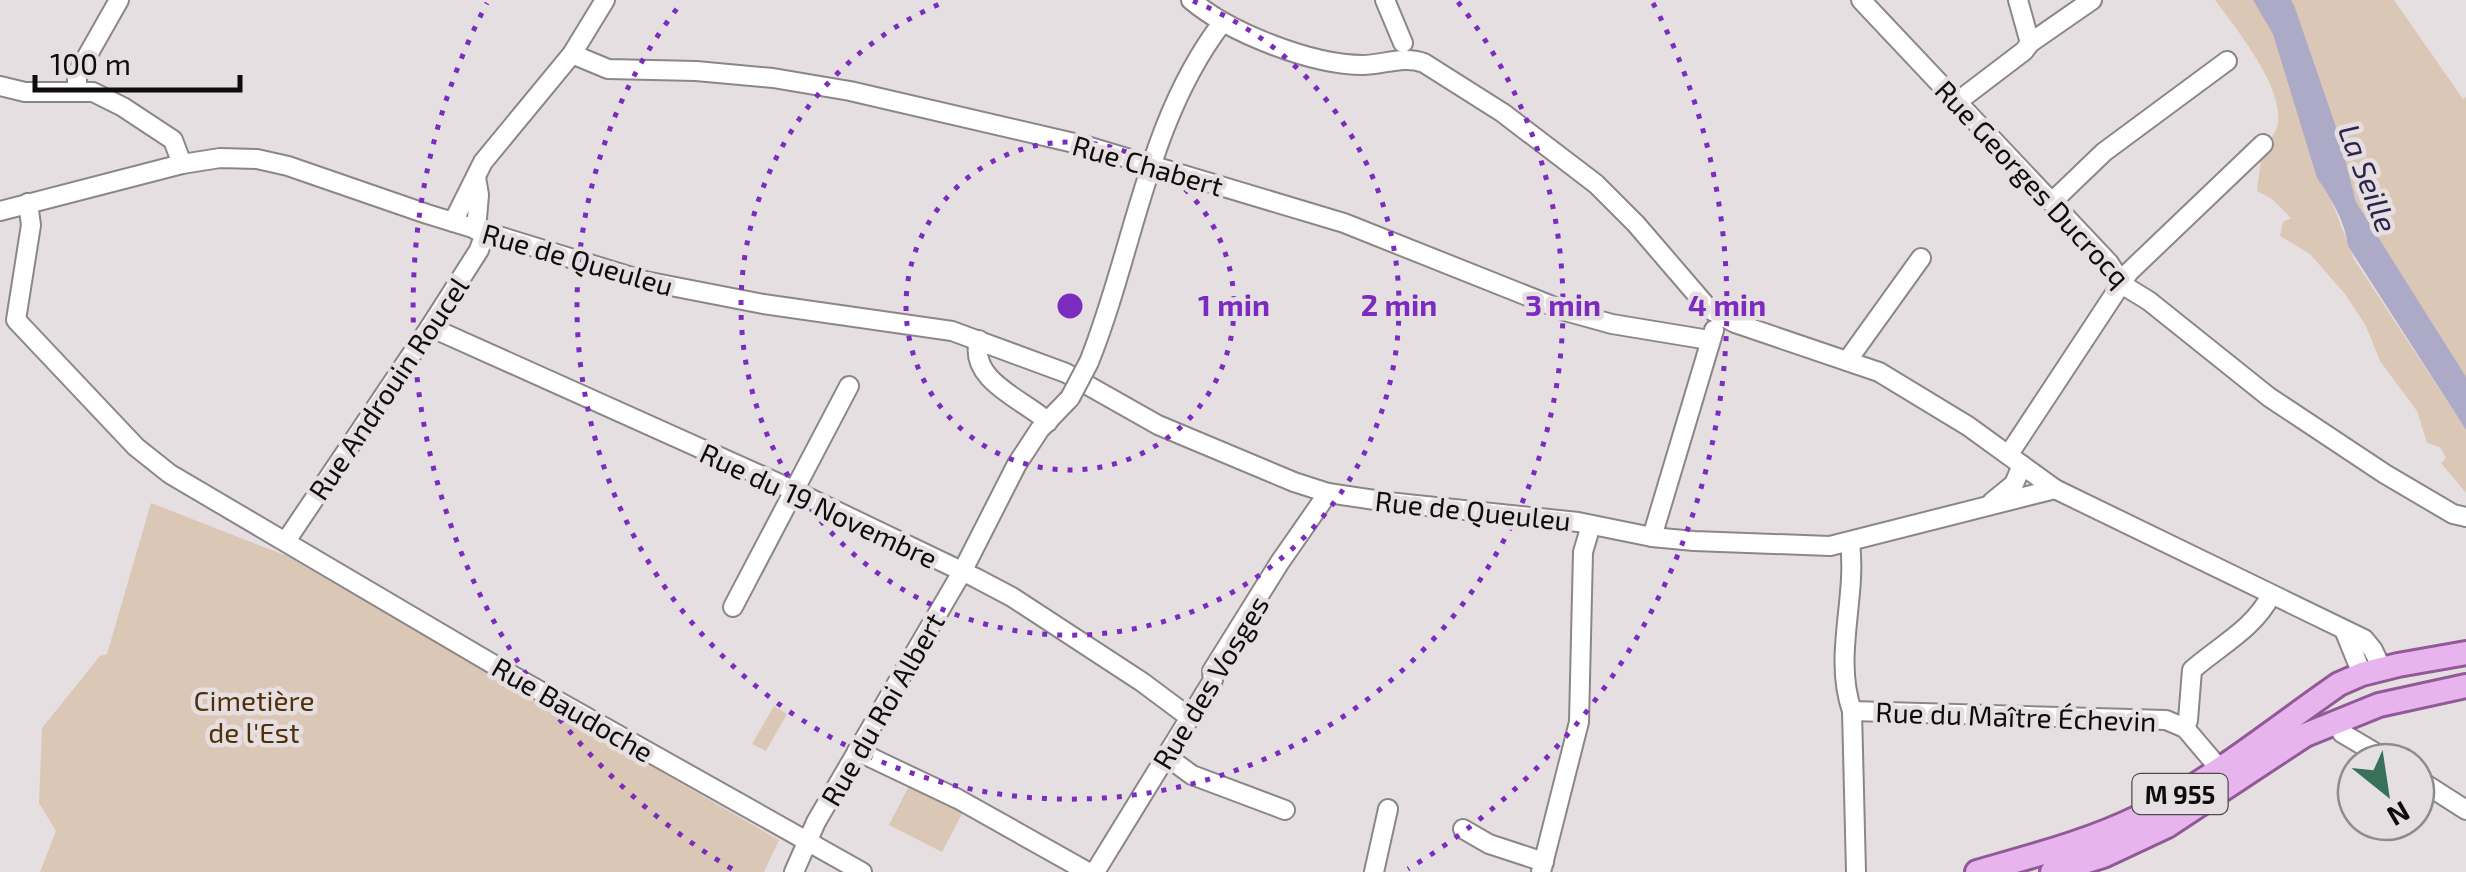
<svg xmlns="http://www.w3.org/2000/svg" width="2466" height="872" font-family="'Exo 2',sans-serif">
<style>
.green{fill:#dbc7b5}
.water{fill:#adaac7}
.lines{fill:none;stroke-linecap:round;stroke-linejoin:round}
.minor-casing{stroke:#8c8688;stroke-width:22}
.major-casing{stroke:#925997;stroke-width:28}
.minor{stroke:#fff;stroke-width:18}
.major{stroke:#e8b4ee;stroke-width:22}
.minor-bridge-casing{stroke:#8c8688;stroke-width:22;stroke-linecap:butt}
.minor-bridge{stroke:#fff;stroke-width:18}
.ring{fill:none;stroke:#7b2cbf;stroke-width:5;stroke-dasharray:5 10}
.labels{text-anchor:middle;dominant-baseline:central;stroke-width:9;stroke-linejoin:round;paint-order:stroke}
.shield{fill:#e6dfe1;stroke:#4f4b4c;stroke-width:2.5}
.shield-label{font-size:25px;font-weight:bold;fill:#0e0c0c}
.street-label{font-size:28px;fill:#0e0c0c;stroke:#e6dfe1}
.park-label{font-size:28px;fill:#512f07;stroke:#e6dfe1}
.water-label{font-size:30px;font-style:italic;fill:#2b244c;stroke:#e6dfe1}
.centre{fill:#7b2cbf;stroke:#e6dfe1;stroke-width:5}
.ring-label{font-size:30px;text-anchor:middle;font-weight:bold;fill:#7b2cbf;stroke:#e6dfe1;stroke-width:9;stroke-linejoin:round;paint-order:stroke}
</style>
<rect width="100%" height="100%" fill="#e6dfe1"/>
<!-- green -->
<g class="green">
<path d="M2215 0H2394L2463 99 2466 97V400L2356 202 2351 184 2312 158 2317 178 2330 197 2354 259 2466 430V493L2441 463 2446 458 2440 447 2427 443 2417 411 2380 361 2366 326 2345 294 2310 254 2280 236 2283 222 2291 218 2272 199 2257 191 2263 144C2310 117 2236 29 2215 0Z"/>
<path d="M151 503 287 556 779 840 764 872H40L56 831 39 803 42 728 100 656 107 654Z"/>
<path d="M774 706 787 714 766 751 752 744Z"/>
<path d="M910 784 964 810 942 852 889 825Z"/>
</g>
<!-- water -->
<path class="water" d="M2253 0H2291L2294 5 2338 133 2356 202 2466 377V430L2348 246C2345 221 2331 198 2317 178L2273 34Z"/>
<g class="lines">
<defs>
<g id="minor">
<path d="M1191 0C1230 33 1312 65 1363 65 1383 65 1404 55 1424 63L1503 113 1596 184 1636 224 1709 309 1735 323 1879 372 1968 426 2055 489 2364 639 2373 650 2382 669"/>
<path d="M1385 0 1403 43"/>
<path d="M1861 0 2109 263 2123 285 2149 301 2269 397 2385 474 2453 514 2466 517"/>
<path d="M2018 0 2030 43"/>
<path d="M572 54 608 69 696 71 773 78 850 91 1087 146 1344 223 1565 311 1612 324 1709 340"/>
<path d="M0 86 25 92H93L123 107 173 140 182 164"/>
<path d="M77 90V74L119 0"/>
<path d="M1957 102 2024 51 2030 43 2092 0"/>
<path d="M2052 202 2104 152 2227 61"/>
<path d="M28 203 31 225 16 320 136 447 170 474 508 673 862 872"/>
<path d="M0 211 182 164 220 158 257 159 288 166 427 214 645 281 763 304 952 331 1066 373 1158 425 1294 482 1328 493 1388 502 1578 522 1652 537 1694 541 1830 546 2055 489"/>
<path d="M453 222 483 162 572 54 605 0"/>
<path d="M476 230 479 195 476 177"/>
<path d="M430 327 780 484 976 578 1012 597 1142 682 1189 717"/>
<path d="M979 340C968 381 1025 400 1048 422"/>
<path d="M1847 361 1921 258"/>
<path d="M1089 362C1134 250 1147 121 1222 23"/>
<path d="M2009 454 2129 272 2263 144"/>
<path d="M1992 502 2014 484 2022 465"/>
<path d="M1652 537 1714 330"/>
<path d="M286 541 430 327 479 250 485 233"/>
<path d="M1850 543C1857 599 1833 656 1852 711L1856 872"/>
<path d="M733 607 849 386"/>
<path d="M2345 632 2362 674"/>
<path d="M1852 711 2166 720 2185 728 2219 768"/>
<path d="M2336 721 2342 733 2391 762"/>
<path d="M2185 728 2188 720 2192 670C2219 646 2254 629 2271 595"/>
<path d="M857 751 958 799 1088 872"/>
<path d="M1166 756 1192 775 1285 810"/>
<path d="M2416 778 2466 810"/>
<path d="M1463 829 1489 844 1544 862"/>
<path d="M794 872 816 822 962 572 1017 464 1040 429 1070 398"/>
<path d="M1095 872 1213 680 1212 671 1280 562 1328 493"/>
<path d="M1374 872 1388 809"/>
<path d="M1541 872 1579 722 1583 552 1591 525"/>
</g>
<g id="major">
<path d="M1977 872C2032 856 2088 842 2139 817 2210 782 2274 729 2339 684L2362 674 2398 665 2466 653"/>
<path d="M2052 872 2103 856 2167 826 2305 735 2379 705 2466 686"/>
</g>
</defs>
<!-- minor casing -->
<use href="#minor" class="minor-casing"/>
<!-- major casing -->
<use href="#major" class="major-casing"/>
<!-- minor -->
<use href="#minor" class="minor"/>
<!-- major -->
<use href="#major" class="major"/>
<defs>
<path id="minor-bridge" d="M1070 398 1089 362"/>
</defs>
<!-- minor-bridge casing -->
<use href="#minor-bridge" class="minor-bridge-casing"/>
<!-- minor-bridge -->
<use href="#minor-bridge" class="minor-bridge"/>
</g>
<!-- distance rings -->
<g class="ring">
<circle cx="1070" cy="306" r="164"/>
<path d="M1193 1A329 329 0 1 1 947 1"/>
<path d="M1458 2A493 493 0 1 1 682 2"/>
<path d="M732 869A657 657 0 0 1 487 3M1653 3A657 657 0 0 1 1408 869"/>
</g>
<g class="labels">
<!-- shield labels -->
<rect class="shield" x="2132.5" y="774" width="95" height="40" rx="8"/>
<g class="shield-label">
<text x="2180" y="794">M 955</text>
</g>
<!-- street labels -->
<g class="street-label">
<text transform="translate(1148 165) rotate(16)">Rue Chabert</text>
<text transform="translate(2033 183) rotate(47)">Rue Georges Ducrocq</text>
<text transform="translate(578 259) rotate(16)">Rue de Queuleu</text>
<text transform="translate(388 388) rotate(-56)">Rue Androuin Roucel</text>
<text transform="translate(819 505) rotate(25)">Rue du 19 Novembre</text>
<text transform="translate(1473 510) rotate(6)">Rue de Queuleu</text>
<text transform="translate(1210 682) rotate(-59)">Rue des Vosges</text>
<text transform="translate(573 709) rotate(30)">Rue Baudoche</text>
<text transform="translate(882 709) rotate(-60)">Rue du Roi Albert</text>
<text transform="translate(2016 716) rotate(2)">Rue du Maître Échevin</text>
</g>
<!-- park labels -->
<g class="park-label">
<text x="254" y="700">Cimetière<tspan x="254" dy="32">de l'Est</tspan></text>
</g>
<!-- water labels -->
<g class="water-label">
<text transform="translate(2369 178) rotate(69)">La Seille</text>
</g>
</g>
<circle cx="1070" cy="306" r="15" class="centre"/>
<g class="ring-label">
<text x="1234" y="316">1 min</text>
<text x="1399" y="316">2 min</text>
<text x="1563" y="316">3 min</text>
<text x="1727" y="316">4 min</text>
</g>
<!-- north arrow -->
<g transform="translate(2386 792) rotate(150)"><circle r="48" fill="#e6dfe1" stroke="#908b8c" stroke-width="2.5"/>
<path d="M0-8L18 38L0 25L-18 38Z" fill="#38715a"/>
<text y="-15" font-size="28" font-weight="bold" text-anchor="middle" fill="#0e0c0c">N</text>
</g>
<!-- scale -->
<path d="M35 75v15h205v-15" fill="none" stroke="#0e0c0c" stroke-width="5"/>
<text x="50" y="75" font-size="30" fill="#0e0c0c" stroke="#e6dfe1" stroke-width="8" paint-order="stroke">100 m</text>
</svg>
